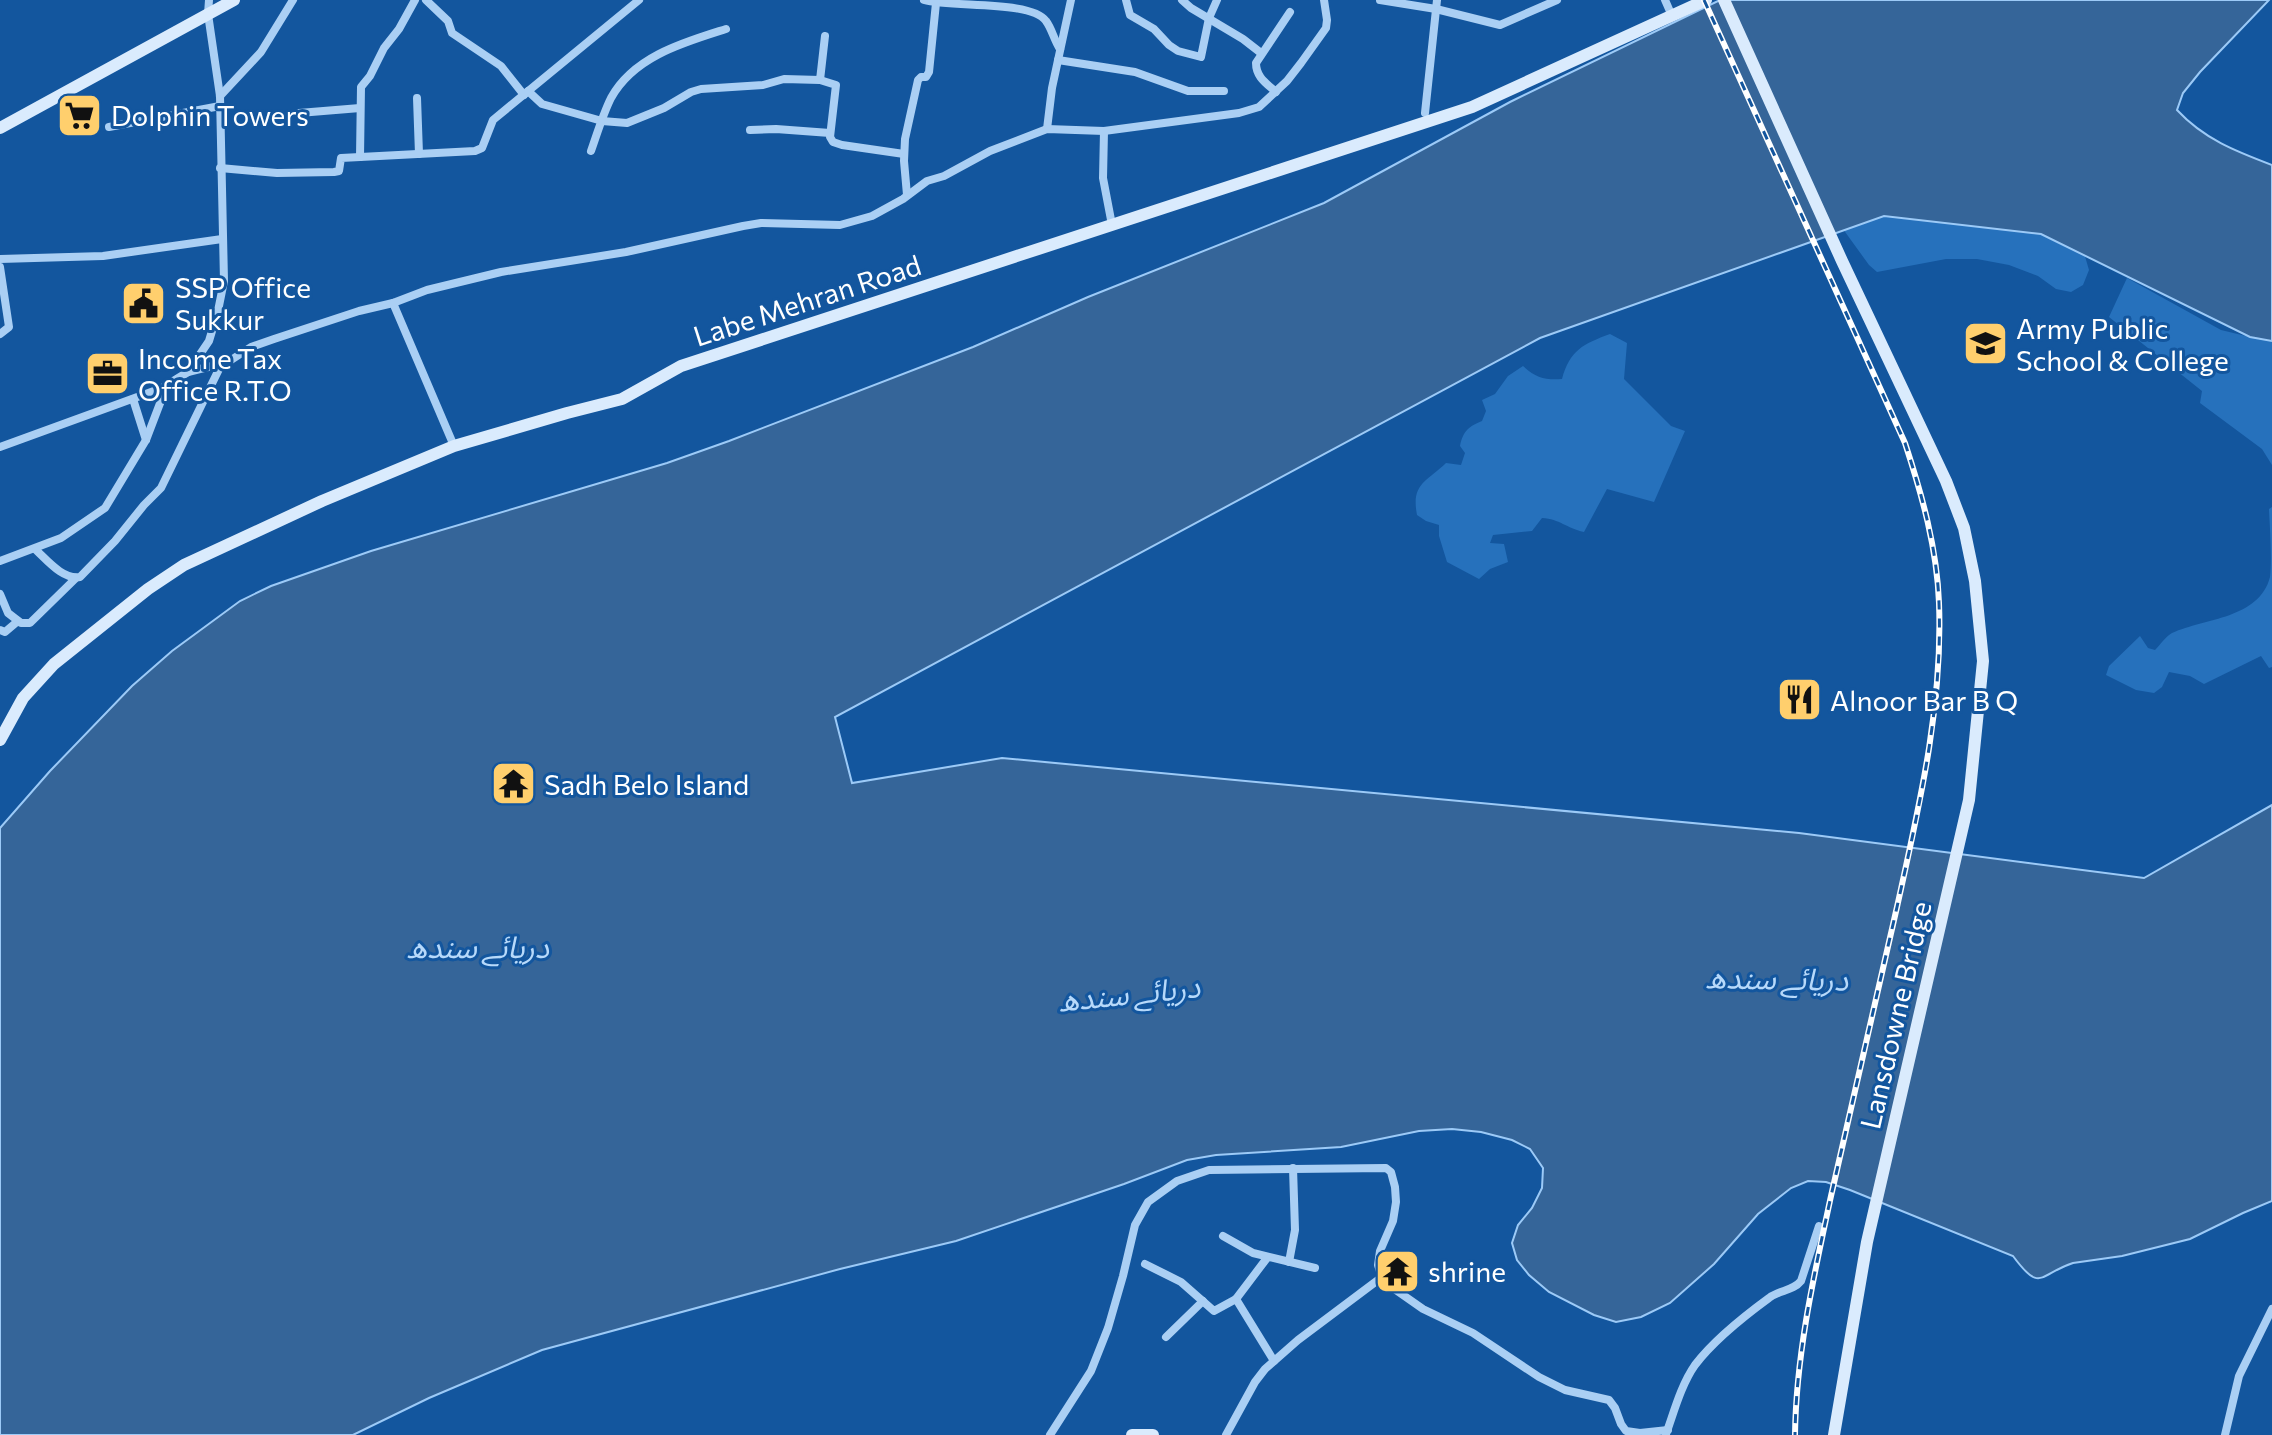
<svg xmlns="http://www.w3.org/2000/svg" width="2272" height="1435" font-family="Commissioner,'Noto Sans Arabic',sans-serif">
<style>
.green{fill:#2671bc}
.water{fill:#356599;stroke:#9ccaf7;stroke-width:2}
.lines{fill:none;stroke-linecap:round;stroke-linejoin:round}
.street{stroke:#aacff4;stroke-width:8}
.secondary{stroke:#daebfd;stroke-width:12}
.rail-casing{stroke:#fff;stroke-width:6}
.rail{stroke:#13569e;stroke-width:3;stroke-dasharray:9;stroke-linecap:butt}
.labels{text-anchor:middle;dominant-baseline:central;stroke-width:6;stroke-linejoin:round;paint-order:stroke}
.poi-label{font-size:28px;fill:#fff;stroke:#13569e;text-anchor:start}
.street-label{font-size:28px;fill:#fff;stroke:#13569e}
.water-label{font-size:30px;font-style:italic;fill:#b7d9fa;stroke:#13569e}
</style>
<rect width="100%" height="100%" fill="#13569e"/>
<!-- green -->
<g class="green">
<path d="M1980 212 2082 246 2089 270 2083 285 2071 292 2056 289 2038 276 2009 265 1977 259H1946L1877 272 1869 265 1835 218Z"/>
<path d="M2127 278 2221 330 2250 337H2272V465L2262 449 2200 403 2202 391 2109 317Z"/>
<path d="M1610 334 1627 343 1624 379 1671 426 1685 431 1654 502 1607 489 1584 532C1566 528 1560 519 1542 518L1532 531 1493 535 1490 543 1504 544 1508 562 1490 569 1479 579 1447 562 1439 536V525L1426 521 1417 515C1411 484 1426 482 1446 463L1461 465 1465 453 1460 446C1463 431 1469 426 1482 421L1486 411 1482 400 1495 394 1508 376 1523 366C1536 378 1545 380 1562 379 1570 350 1583 344 1610 334Z"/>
<path d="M2272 507V667L2269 668 2261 656 2204 684 2190 676 2169 672 2162 687 2154 693 2136 690 2106 675 2109 666 2140 636 2148 648 2155 650C2160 645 2166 636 2172 633 2205 618 2259 619 2270 577 2272 559 2270 529 2269 509Z"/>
</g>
<!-- water -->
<path class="water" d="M1720 0H2269L2200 72 2183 93 2177 110C2204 139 2235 151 2272 165V341L2250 337 2041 234 1884 216 1540 338 835 717 852 783 1002 758 1799 833 2144 878 2272 805V1201L2243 1213 2190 1239 2122 1256 2073 1263C2039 1274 2041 1294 2013 1256L1850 1190 1826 1182 1808 1181 1791 1188 1758 1214 1714 1264 1670 1303 1641 1317 1616 1322 1594 1315 1549 1292 1529 1275 1517 1260 1512 1243 1518 1225 1532 1208 1542 1188 1543 1168 1530 1149 1512 1140 1481 1132 1452 1129 1419 1131 1341 1147 1216 1155 1187 1160 1124 1184 956 1241 840 1269 542 1350 429 1398 353 1435H0V828L50 771 132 686 172 651 240 601 271 586 371 551 667 463 729 441 973 347 1088 297 1324 203 1510 102Z"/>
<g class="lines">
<!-- street -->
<g class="street">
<path d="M426 0 448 21 452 33 501 66 524 95"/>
<path d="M924 0C952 8 1031 0 1046 21 1052 29 1054 40 1060 49"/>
<path d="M1126 0 1130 15 1154 29 1169 45 1178 51 1201 57 1209 18 1217 0"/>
<path d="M1182 0 1191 8 1243 39 1261 53"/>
<path d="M1380 0 1436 9 1500 25 1557 0"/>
<path d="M1665 0 1672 16"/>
<path d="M1058 60 1135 72 1188 91H1224"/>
<path d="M820 80 836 85 830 137 833 142 842 145 904 154"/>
<path d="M528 91 542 104 602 121 627 123 664 108 691 92 701 89 763 85 784 79 820 80 825 36"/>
<path d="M1276 92C1266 83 1256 77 1256 63L1290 12"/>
<path d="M220 96 261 52 293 0"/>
<path d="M417 98 419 154"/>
<path d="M299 113 360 108"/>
<path d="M1425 113 1437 0"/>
<path d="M109 127 220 106"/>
<path d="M1047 129 1052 88 1071 0"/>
<path d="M750 130 776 129 830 133"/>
<path d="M1104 131 1103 178 1112 225"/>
<path d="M591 151C597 134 603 114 611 98 634 56 685 42 726 29"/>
<path d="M360 157 361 87 370 76 384 48 399 29 415 0"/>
<path d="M220 168 277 173 334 172 339 171 341 158 475 151 482 148 493 120 639 0"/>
<path d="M907 195 904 161 905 139 918 80 921 77H926L929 72 936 3"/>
<path d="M0 259 103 256 222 239"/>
<path d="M0 267 9 327 0 334"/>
<path d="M393 303 454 446"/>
<path d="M188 372 209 341 218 311 224 281 220 96 208 14 209 0"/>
<path d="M133 399 146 440"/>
<path d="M0 447 162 388 188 372 228 362 251 347 274 339 359 311 393 303 427 290 501 272 626 252 743 226 761 223 840 225 872 216 903 199 927 181 944 176 990 151 1047 129 1104 131 1239 113 1259 107 1287 81 1301 63 1326 28 1327 20 1324 0"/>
<path d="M35 549C47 560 63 580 80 577L115 541 144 505 161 488 222 363"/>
<path d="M0 561 61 538 105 508 146 440 167 385"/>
<path d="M0 594 8 613 21 623H30L76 578"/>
<path d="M0 630 5 632 18 621"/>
<path d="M1223 1236 1253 1253 1315 1268"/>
<path d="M1289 1262 1295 1230 1293 1168"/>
<path d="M1145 1264 1181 1282 1214 1311 1236 1299 1267 1258"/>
<path d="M1236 1299 1274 1361"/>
<path d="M1166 1337 1203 1301"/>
<path d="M1666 1434C1674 1412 1681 1385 1695 1365 1714 1340 1743 1317 1769 1298 1779 1290 1793 1291 1801 1281L1819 1226"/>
<path d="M1050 1435 1091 1371 1108 1328 1123 1276 1135 1225 1148 1202 1177 1181 1209 1170 1386 1168 1391 1172 1395 1187 1396 1202 1393 1221 1380 1251 1378 1265 1383 1281 1423 1309 1473 1333 1539 1377 1565 1390 1609 1400 1615 1408 1621 1424 1626 1431 1640 1433 1668 1430"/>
<path d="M1226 1435 1255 1382 1265 1369 1298 1340 1382 1277"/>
<path d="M2225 1435 2239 1376 2272 1309"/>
</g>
<!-- secondary -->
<g class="secondary">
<path d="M1724 0 1842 261 1946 481 1964 528 1975 581 1983 661 1969 800 1867 1242 1834 1435"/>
<path d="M0 128 234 0"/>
<path d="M0 740 23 698 54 664 148 589 184 565 322 501 454 446 567 413 622 399 681 366 1472 107 1706 0"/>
<path d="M1132 1435H1153"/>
</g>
<defs>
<path id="rail" d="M1704 0 1905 443C1922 495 1937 548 1939 603 1943 706 1919 807 1897 907 1875 1003 1853 1100 1831 1196 1814 1275 1796 1354 1795 1435"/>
</defs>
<!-- rail casing -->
<use href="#rail" class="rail-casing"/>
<!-- rail -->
<use href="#rail" class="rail"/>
</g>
<!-- icons -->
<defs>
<symbol id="supermarket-square" viewBox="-11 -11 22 22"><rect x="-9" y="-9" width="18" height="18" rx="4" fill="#ffcf6d" stroke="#13569e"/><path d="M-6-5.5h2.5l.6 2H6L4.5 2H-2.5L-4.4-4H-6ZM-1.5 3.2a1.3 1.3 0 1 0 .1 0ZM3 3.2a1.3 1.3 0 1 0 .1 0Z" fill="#111"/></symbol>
<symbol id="civic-square" viewBox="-11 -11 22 22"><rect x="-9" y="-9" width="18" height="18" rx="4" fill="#ffcf6d" stroke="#13569e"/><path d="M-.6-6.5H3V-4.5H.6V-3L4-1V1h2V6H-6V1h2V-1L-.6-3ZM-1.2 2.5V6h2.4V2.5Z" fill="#111"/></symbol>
<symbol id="university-square" viewBox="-11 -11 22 22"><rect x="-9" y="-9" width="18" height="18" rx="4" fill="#ffcf6d" stroke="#13569e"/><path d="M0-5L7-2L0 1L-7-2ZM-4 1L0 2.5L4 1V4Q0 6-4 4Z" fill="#111"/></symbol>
<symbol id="office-square" viewBox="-11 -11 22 22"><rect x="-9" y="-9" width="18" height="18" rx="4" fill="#ffcf6d" stroke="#13569e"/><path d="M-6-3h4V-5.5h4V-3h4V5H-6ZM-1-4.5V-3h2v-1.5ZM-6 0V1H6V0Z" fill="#111"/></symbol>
<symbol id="restaurant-square" viewBox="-11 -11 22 22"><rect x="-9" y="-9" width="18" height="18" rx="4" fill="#ffcf6d" stroke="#13569e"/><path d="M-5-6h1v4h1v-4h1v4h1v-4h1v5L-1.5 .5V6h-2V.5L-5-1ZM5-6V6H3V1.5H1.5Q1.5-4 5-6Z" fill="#111"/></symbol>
<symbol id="temple-square" viewBox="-11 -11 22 22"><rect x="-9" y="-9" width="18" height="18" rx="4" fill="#ffcf6d" stroke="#13569e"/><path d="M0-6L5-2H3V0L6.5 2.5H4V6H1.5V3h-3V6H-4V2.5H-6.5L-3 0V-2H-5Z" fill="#111"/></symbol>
</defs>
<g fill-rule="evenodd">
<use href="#supermarket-square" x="54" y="90" width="51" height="51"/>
<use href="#civic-square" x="118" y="278" width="51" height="51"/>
<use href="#university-square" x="1960" y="318" width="51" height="51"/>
<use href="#office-square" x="82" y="348" width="51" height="51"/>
<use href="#restaurant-square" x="1774" y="674" width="51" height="51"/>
<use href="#temple-square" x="488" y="758" width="51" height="51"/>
<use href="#temple-square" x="1372" y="1246" width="51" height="51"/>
</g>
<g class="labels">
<!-- poi labels -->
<g class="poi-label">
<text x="111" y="115">Dolphin Towers</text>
<text x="175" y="287">SSP Office<tspan x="175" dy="32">Sukkur</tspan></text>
<text x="2016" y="328">Army Public<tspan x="2016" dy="32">School &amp; College</tspan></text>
<text x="138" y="358">Income Tax<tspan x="138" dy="32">Office R.T.O</tspan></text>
<text x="1830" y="700">Alnoor Bar B Q</text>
<text x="544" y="784">Sadh Belo Island</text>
<text x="1428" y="1271">shrine</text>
</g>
<!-- street labels -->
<g class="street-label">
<text transform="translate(807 300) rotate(-18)">Labe Mehran Road</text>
<text transform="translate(1895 1015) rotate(-77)">Lansdowne Bridge</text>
</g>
<!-- water labels -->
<g class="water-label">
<text x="478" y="945">دریائے سندھ</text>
<text transform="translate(1777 977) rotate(1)">دریائے سندھ</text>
<text transform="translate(1129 992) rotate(-6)">دریائے سندھ</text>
</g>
</g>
</svg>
